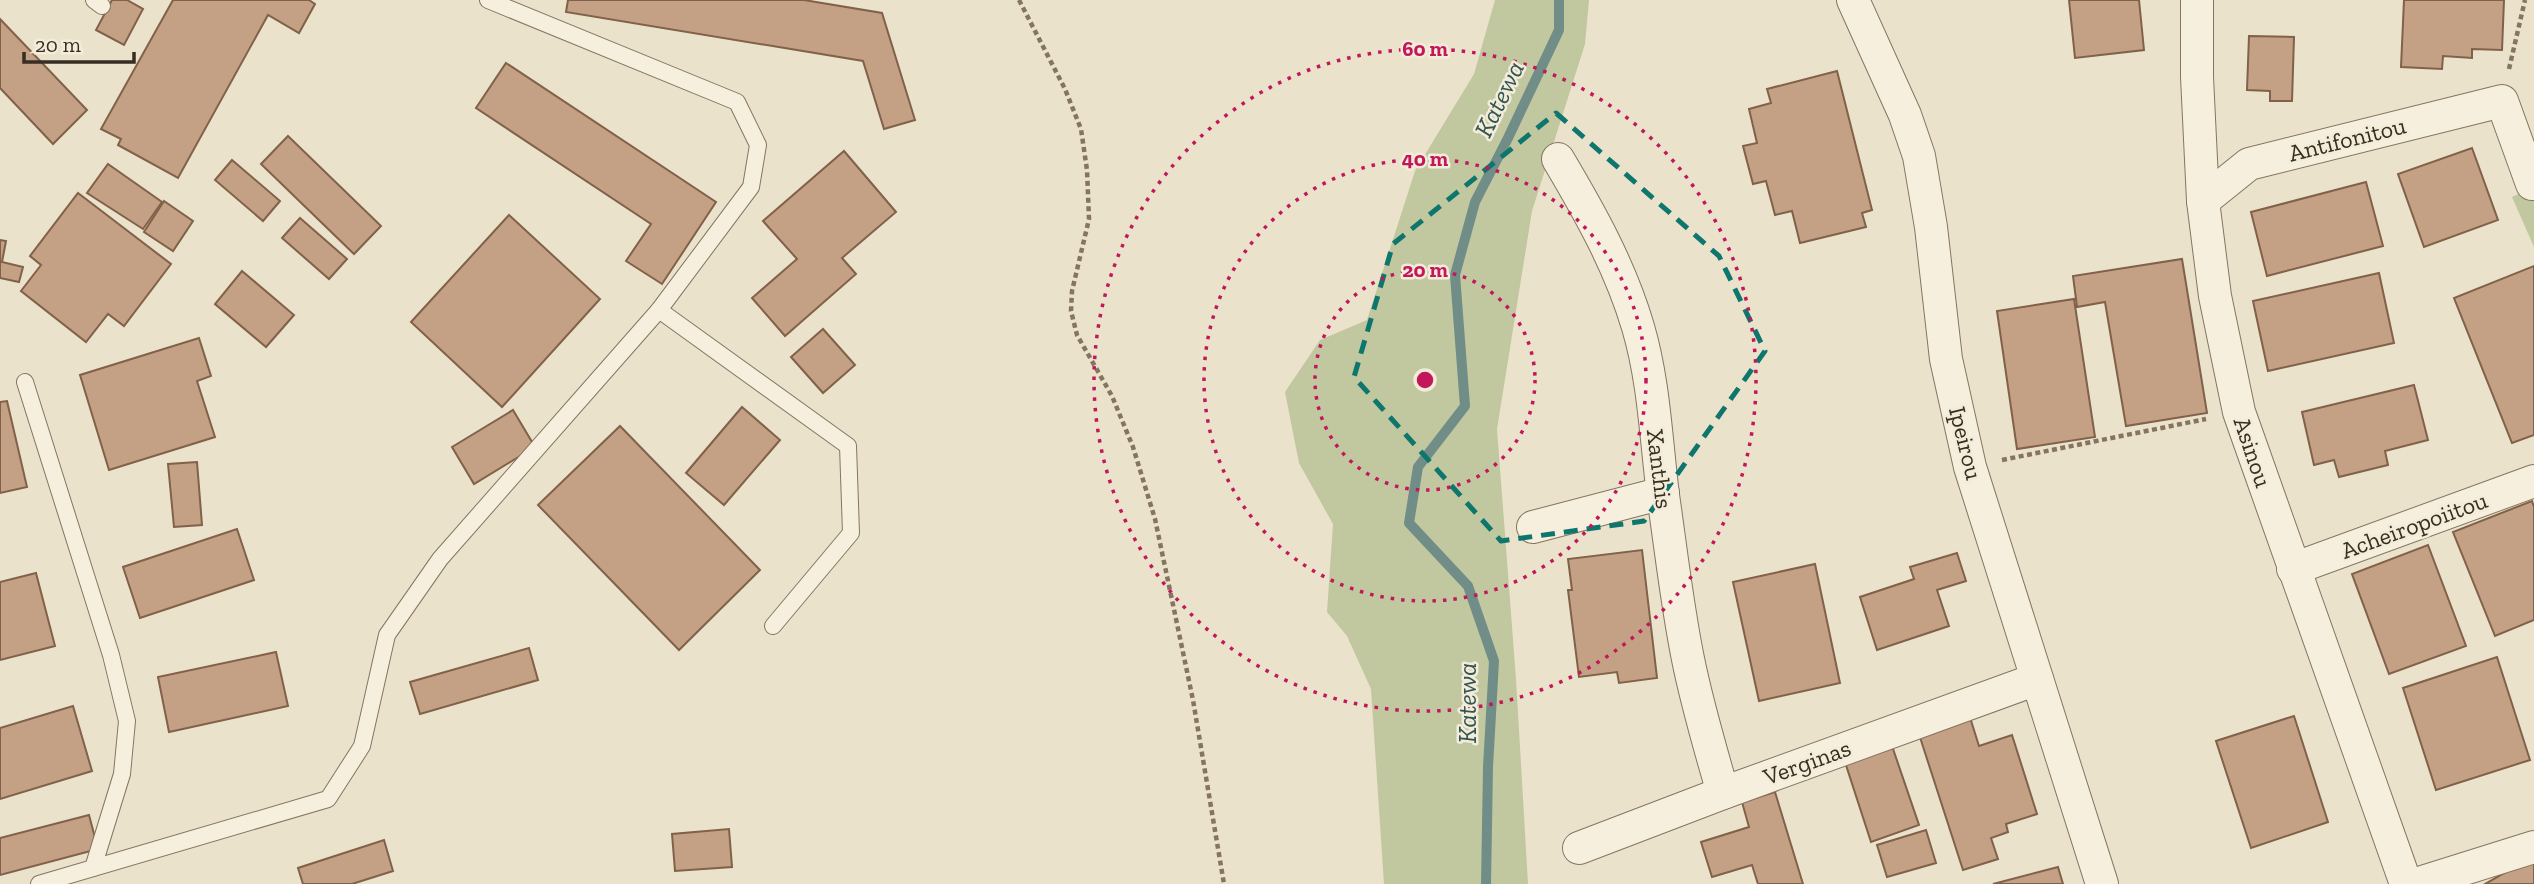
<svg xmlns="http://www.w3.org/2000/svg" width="2534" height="884" font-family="'Zilla Slab',serif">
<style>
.green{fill:#c1c79f}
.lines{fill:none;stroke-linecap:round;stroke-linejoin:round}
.stream{stroke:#718d87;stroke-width:10}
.building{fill:#c4a185;stroke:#816149;stroke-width:2}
.service-casing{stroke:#857560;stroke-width:18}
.minor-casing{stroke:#857560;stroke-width:34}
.path{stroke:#857560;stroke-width:4.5;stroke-dasharray:5 3.5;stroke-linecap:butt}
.service{stroke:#f6efdd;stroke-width:16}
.minor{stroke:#f6efdd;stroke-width:32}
.marked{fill:none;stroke:#0f766e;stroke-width:5;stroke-dasharray:14 9;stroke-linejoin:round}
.ring{fill:none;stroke:#c2185b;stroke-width:3.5;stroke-dasharray:3.5 7}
.labels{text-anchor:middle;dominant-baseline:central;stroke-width:5;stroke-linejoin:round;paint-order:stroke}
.street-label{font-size:24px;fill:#372d22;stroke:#f2ecd9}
.water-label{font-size:26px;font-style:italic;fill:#335554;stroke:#f2ecd9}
.centre{fill:#c2185b;stroke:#f2ecd9;stroke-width:3.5}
.ring-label{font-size:21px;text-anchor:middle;font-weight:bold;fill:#c2185b;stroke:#f2ecd9;stroke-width:5;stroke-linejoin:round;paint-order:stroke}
</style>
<rect width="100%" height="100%" fill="#eae2ca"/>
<!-- green -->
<g class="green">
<path d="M1495 0H1589L1585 44 1532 211 1497 429 1516 679 1528 884H1384L1371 689 1347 636 1327 612 1333 524 1299 463 1285 392 1320 340 1367 320 1415 171 1474 74Z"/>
<path d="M2534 187V247L2512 197Z"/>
</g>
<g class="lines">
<!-- stream -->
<path class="stream" d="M1486 884 1488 767 1494 661 1468 586 1409 523 1418 467 1465 406 1455 275 1475 202 1508 138 1559 30V0"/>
</g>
<!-- building -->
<g class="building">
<path d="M112 0H127L143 9 124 45 96 30Z"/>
<path d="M173 0H309L315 4 299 33 268 15 178 178 118 145 121 139 101 129Z"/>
<path d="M568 0H804L882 13 915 120 884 129 863 61 566 12Z"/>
<path d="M2069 0H2139L2144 50 2075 58Z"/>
<path d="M2404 0H2504L2502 50 2472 49V58L2443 56 2442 69 2401 67Z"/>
<path d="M0 19 87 110 53 144 0 88Z"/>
<path d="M2249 36 2294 37 2292 101H2270V91L2247 90Z"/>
<path d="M506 63 716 202 662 284 626 261 651 224 476 108Z"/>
<path d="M1837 71 1872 210 1862 213 1866 227 1800 243 1792 211 1775 215 1766 181 1753 184 1743 146 1757 143 1749 109 1771 103 1767 89Z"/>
<path d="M288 136 381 226 354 254 261 164Z"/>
<path d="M2472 148 2498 220 2424 247 2398 174Z"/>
<path d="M844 151 896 212 842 258 856 274 785 336 752 298 797 259 763 221Z"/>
<path d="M232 160 280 201 263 221 215 180Z"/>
<path d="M108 164 162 202 143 229 87 193Z"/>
<path d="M2366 182 2383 246 2267 276 2251 212Z"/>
<path d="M78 193 171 264 124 326 108 314 86 342 21 291 41 265 30 256Z"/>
<path d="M164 201 193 221 173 251 144 232Z"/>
<path d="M509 215 600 299 502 407 411 322Z"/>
<path d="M300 218 347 259 329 279 282 238Z"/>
<path d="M0 240 6 241 2 262 23 267 19 282 0 278Z"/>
<path d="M2182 259 2207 413 2126 426 2105 302 2077 307 2073 276Z"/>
<path d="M2534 266V435L2512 443 2454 298Z"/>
<path d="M242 271 294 315 266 347 215 304Z"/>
<path d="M2379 273 2394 343 2268 371 2253 301Z"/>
<path d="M2074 299 2095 437 2017 449 1997 311Z"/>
<path d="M823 329 855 365 823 393 791 357Z"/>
<path d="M199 338 211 376 197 381 215 437 109 470 80 375Z"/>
<path d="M2414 385 2428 440 2385 451 2388 465 2339 477 2334 460 2314 465 2302 412Z"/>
<path d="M7 401 27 487 0 493V402Z"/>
<path d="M742 407 780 440 724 505 686 473Z"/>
<path d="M513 410 535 447 474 484 452 447Z"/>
<path d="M620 426 760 570 679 650 538 505Z"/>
<path d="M197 462 202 525 174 527 168 464Z"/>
<path d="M2532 501 2534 507V620L2495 636 2453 532Z"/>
<path d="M237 529 254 580 140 618 123 567Z"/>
<path d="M2428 545 2466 646 2389 674 2352 574Z"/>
<path d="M1642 550 1657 678 1619 683 1617 672 1579 677 1568 590H1572L1568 559Z"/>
<path d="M1957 553 1966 581 1937 590 1949 626 1877 650 1860 597 1914 579 1910 567Z"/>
<path d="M1815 564 1840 683 1759 701 1733 582Z"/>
<path d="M36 573 55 646 0 660V582Z"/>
<path d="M529 648 538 680 420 714 410 682Z"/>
<path d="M276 652 288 706 169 732 158 677Z"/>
<path d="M2497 657 2530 760 2436 790 2403 688Z"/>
<path d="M73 706 92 771 0 799V728Z"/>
<path d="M1968 711 1979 746 2012 735 2037 814 2006 824 2008 832 1991 838 1998 859 1963 870 1917 728Z"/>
<path d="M2294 716 2328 822 2251 848 2216 741Z"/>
<path d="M1891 743 1919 825 1871 842 1844 759Z"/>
<path d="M1775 792 1803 884H1758L1752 865 1712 877 1701 842 1749 827 1742 802Z"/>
<path d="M89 815 98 849 0 875V838Z"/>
<path d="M729 829 732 867 675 871 672 834Z"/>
<path d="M1926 830 1936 863 1887 877 1877 845Z"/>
<path d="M384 840 393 871 352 884H303L298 868Z"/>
<path d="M2534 856V884H2485Z"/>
<path d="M2058 867 2063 884H1993Z"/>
</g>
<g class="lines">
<defs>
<g id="service">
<path d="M94 0 102 6"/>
<path d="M659 310 848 446 851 533 773 626"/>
<path d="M25 382 111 655 127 721 122 774 93 868"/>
<path d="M39 884 328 799 362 746 387 635 440 559 659 310 751 187 758 145 737 102 488 0"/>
</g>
<g id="minor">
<path d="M1853 0 1905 115 1919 156 1931 227 1946 359 1970 467 2102 884"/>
<path d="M2197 0V77L2203 201 2215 296 2239 412 2406 884"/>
<path d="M1558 159C1590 213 1620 266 1638 327 1654 381 1656 439 1663 495 1671 550 1677 605 1688 659 1697 704 1710 748 1723 793"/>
<path d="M2203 201 2249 164 2502 101 2532 184"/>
<path d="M1533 527 1663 493"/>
<path d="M2293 569 2534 481"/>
<path d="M1579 848 1723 793 2037 679"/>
<path d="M2416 884 2534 847"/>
</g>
</defs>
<!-- service casing -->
<use href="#service" class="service-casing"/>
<!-- minor casing -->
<use href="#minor" class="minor-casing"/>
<!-- path -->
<g class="path">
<path d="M1019 0 1065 89 1081 129 1087 170 1089 219 1072 291 1071 311 1077 335 1112 396 1133 447 1155 519 1193 700 1224 884"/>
<path d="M2509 69 2525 0"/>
<path d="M2002 460 2206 419"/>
</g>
<!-- service -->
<use href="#service" class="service"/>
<!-- minor -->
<use href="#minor" class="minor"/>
</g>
<!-- marked area -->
<path class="marked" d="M1556 113 1719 256 1765 351 1644 521 1501 541 1354 377 1393 244Z"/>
<!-- distance rings -->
<g class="ring">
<circle cx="1425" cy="380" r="110"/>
<circle cx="1425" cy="380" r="221"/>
<circle cx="1425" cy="380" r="331"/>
</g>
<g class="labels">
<!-- street labels -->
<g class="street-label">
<text transform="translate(2347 139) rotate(-14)">Antifonitou</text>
<text transform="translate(1966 443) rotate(76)">Ipeirou</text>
<text transform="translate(2253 452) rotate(71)">Asinou</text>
<text transform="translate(1660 469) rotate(83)">Xanthis</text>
<text transform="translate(2414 525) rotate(-20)">Acheiropoiitou</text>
<text transform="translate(1807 762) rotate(-20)">Verginas</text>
</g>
<!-- water labels -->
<g class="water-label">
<text transform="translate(1499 99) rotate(-64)">Katewa</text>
<text transform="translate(1467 703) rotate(-90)">Katewa</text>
</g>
</g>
<circle cx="1425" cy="380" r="10" class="centre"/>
<g class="ring-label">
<text x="1425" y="56">60 m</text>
<text x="1425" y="166">40 m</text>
<text x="1425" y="277">20 m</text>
</g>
<!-- scale -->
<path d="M24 52v10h110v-10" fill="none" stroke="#372d22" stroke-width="3.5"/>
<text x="35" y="52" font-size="21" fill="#372d22" stroke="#f2ecd9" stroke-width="5" paint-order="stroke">20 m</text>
</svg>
